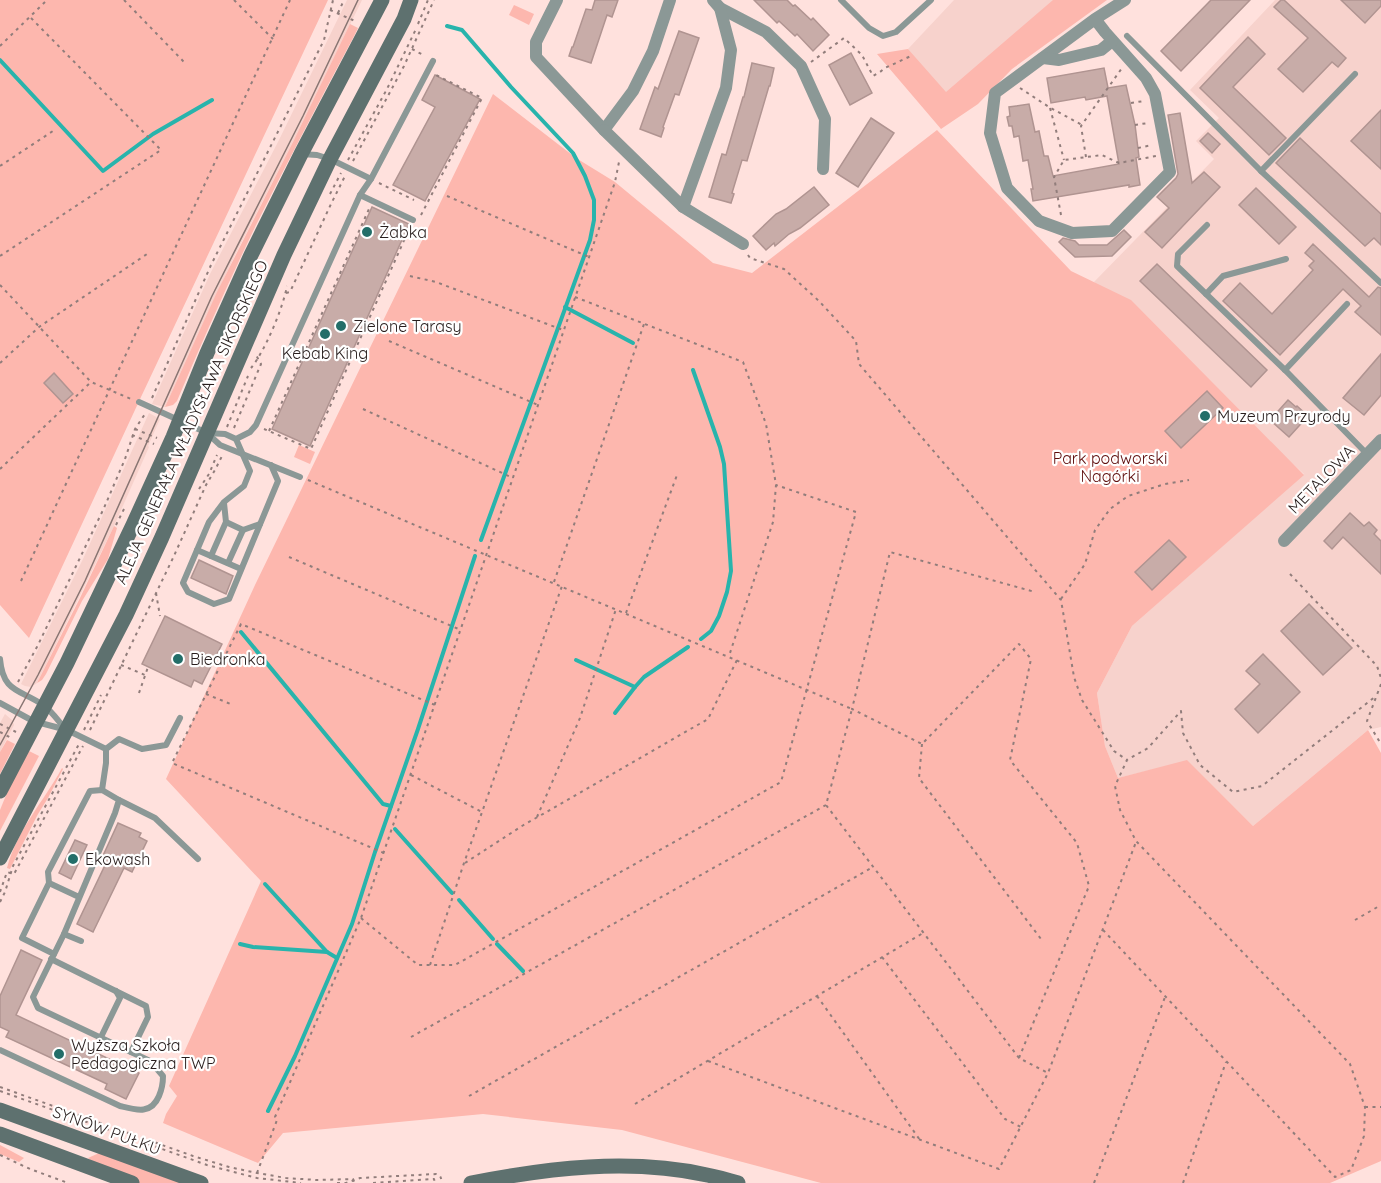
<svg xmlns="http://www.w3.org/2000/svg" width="1381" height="1183" font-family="Quicksand,sans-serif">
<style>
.built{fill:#f7d2cc}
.green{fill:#fdb7ae}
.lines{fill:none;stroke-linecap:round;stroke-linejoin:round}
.stream{stroke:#28b4ac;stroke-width:4}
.building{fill:#c8aca8;stroke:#b09491;stroke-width:1.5}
.path{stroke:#917d7b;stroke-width:2;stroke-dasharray:3 4.5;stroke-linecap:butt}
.lane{stroke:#8b9896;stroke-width:6}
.street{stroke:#8b9896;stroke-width:12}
.secondary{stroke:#5e716f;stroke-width:15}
.tram{stroke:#887572;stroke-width:1.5}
.poi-dot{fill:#236e69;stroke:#fff;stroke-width:2}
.labels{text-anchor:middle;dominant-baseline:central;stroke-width:4.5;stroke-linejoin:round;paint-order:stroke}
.poi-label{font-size:16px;fill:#281e1d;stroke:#fff;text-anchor:start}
.street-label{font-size:16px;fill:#281e1d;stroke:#fff}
.park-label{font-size:16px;fill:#5e0c0b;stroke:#fff}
</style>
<rect width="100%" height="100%" fill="#ffe1dd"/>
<!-- built -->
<g class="built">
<path d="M347 0H362L293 142 235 255 194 343 165 407 152 404 210 274 279 140Z"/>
<path d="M954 0H1067L947 107 908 49Z"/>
<path d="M1275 0H1381V727L1368 730 1253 826 1187 761 1118 778 1105 746 1097 693 1132 626 1304 474 1094 282 1214 159 1196 141 1219 118 1190 90Z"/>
<path d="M149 413 160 419 148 446 149 447 114 526 37 683 31 687 25 686 21 684 83 559Z"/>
<path d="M5 714 12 720 14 725 0 752V723Z"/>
</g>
<!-- green -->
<g class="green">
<path d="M0 0H328L141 397 29 638 0 605Z"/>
<path d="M1053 0H1107L1012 69 978 104 941 129 877 54 908 49 946 92Z"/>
<path d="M514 5 534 14 529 25 509 15Z"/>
<path d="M350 24 358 28 353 38C320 100 287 162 256 225 228 283 202 342 177 401L173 405 165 407 217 292 293 142Z"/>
<path d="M493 94 576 158 615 182 713 263 752 273 937 130 1071 271 1131 300 1304 475 1132 626 1097 693 1105 746 1118 778 1187 760 1253 826 1368 730 1381 753V1161L1330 1183H821L622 1130 483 1114 283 1133 258 1163 163 1123 166 1114 177 1096 169 1086 261 881 166 779 255 585Z"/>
<path d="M299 445 315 452 310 464 294 457Z"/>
<path d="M114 526 117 528 108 559 82 601 46 674 42 680 37 683 80 598Z"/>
<path d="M7 740 15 744 0 774V752Z"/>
<path d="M29 751 39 756 0 831V810L9 788Z"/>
<path d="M62 768 63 769 48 798 38 814 10 869 7 868C17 830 44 801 62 768Z"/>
<path d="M0 1145 24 1158 19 1162 0 1154Z"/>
<path d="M108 1149 201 1183H132L102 1172 88 1158Z"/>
</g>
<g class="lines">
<!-- stream -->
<g class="stream">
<path d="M447 26 462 30 511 87 573 153 585 176 594 200V220L590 240 481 540"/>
<path d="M0 60 103 171 153 134 212 100"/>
<path d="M565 307 633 343"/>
<path d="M693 370 720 447 724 464 731 571 727 592 719 616 711 631 701 639"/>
<path d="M241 632 383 804 391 806"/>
<path d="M576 660 635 687"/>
<path d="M615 713 635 687 644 677 688 647"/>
<path d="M395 829 452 893"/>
<path d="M265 884 327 952 337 958"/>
<path d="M459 900 493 939"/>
<path d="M240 944 253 947 327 952"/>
<path d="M497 944 523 971"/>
<path d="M268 1111 295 1056 352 924 375 852 418 729 475 556"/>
</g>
</g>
<!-- building -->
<g class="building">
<path d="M595 0H618L612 17 607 15 591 63 569 56 572 47H573L586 9 592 10Z"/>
<path d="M754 0H787L793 6 795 5 811 20 813 18 829 35 813 51 797 34 795 36 779 21 777 23Z"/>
<path d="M1211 0H1250L1181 71 1161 51Z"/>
<path d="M1281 0H1284L1346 58 1338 67 1332 62 1303 92 1278 69 1308 38 1274 7Z"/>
<path d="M1341 0H1381V6L1365 23Z"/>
<path d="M679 31 699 38 679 95 675 94 663 127 664 128 661 137 640 129 655 87 658 89Z"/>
<path d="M1248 37 1265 54 1233 87 1286 138 1269 155 1200 88Z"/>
<path d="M851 53 872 93 850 105 829 65Z"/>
<path d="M752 63 774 68 770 86H769L747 161 742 160 732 193 734 194 731 203 709 197 722 154 726 155 743 97H744Z"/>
<path d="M1104 68 1108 88 1126 85 1135 125 1139 157 1136 158 1140 185 1129 187V185L1033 201 1031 189H1033L1028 160 1023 161 1019 136 1014 137 1012 126H1009L1007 117 1010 116 1009 107 1029 104 1035 132 1039 131 1044 156H1048L1053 176 1119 164 1107 96 1086 100 1085 97 1051 103 1047 78Z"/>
<path d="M435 75 480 99 425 201 393 185 435 107 422 100Z"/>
<path d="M1381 110V169L1351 141Z"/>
<path d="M1180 113 1192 183 1204 172 1220 187 1162 248 1145 232 1169 208 1157 197 1176 178 1178 174 1168 115Z"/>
<path d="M871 118 894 133 858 187 836 173Z"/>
<path d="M1208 133 1220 144 1212 153 1200 141Z"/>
<path d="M1300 138 1381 214V245L1374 238 1365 246 1276 163Z"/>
<path d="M814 187 829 205 800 228 789 234 775 246 774 243 766 250 753 236 776 214 786 209Z"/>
<path d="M1256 188 1296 227 1279 244 1239 205Z"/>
<path d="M372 207 409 224 310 446 272 429Z"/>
<path d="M1124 230 1131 237 1112 256 1075 257 1059 242 1063 238 1075 241 1079 245H1107Z"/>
<path d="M1313 244 1369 297 1378 287 1381 288V335L1355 312 1361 306 1343 289 1280 355 1223 301 1240 283 1272 314 1313 270 1309 266 1314 261 1305 253Z"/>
<path d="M1157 264 1267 370 1251 387 1140 281Z"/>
<path d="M1381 354V395L1364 415 1343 398Z"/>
<path d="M54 373 73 394 63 403 44 383Z"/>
<path d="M1207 391 1223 408 1181 448 1165 431Z"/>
<path d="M1288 400 1296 407 1297 406 1308 416 1289 437 1270 420Z"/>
<path d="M1350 513 1364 526 1369 522 1377 530 1374 534 1381 541V574L1343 537 1332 549 1324 541Z"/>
<path d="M1169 540 1186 557 1152 590 1135 572Z"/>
<path d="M199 560 233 576 226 594 191 578Z"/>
<path d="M1309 604 1352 648 1323 675 1281 631Z"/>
<path d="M165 616 222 644 202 684 194 680 191 687 142 664Z"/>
<path d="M1263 654 1300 692 1258 733 1235 709 1260 684 1246 671Z"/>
<path d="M118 823 141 833 139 837 147 841 132 872 124 868 93 932 77 924 106 863 101 860Z"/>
<path d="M75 840 87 845 71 879 59 873Z"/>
<path d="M21 950 42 960 16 1015 139 1073 126 1099 105 1089 107 1084 6 1037 9 1031 0 1027V996Z"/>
</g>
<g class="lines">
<!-- path -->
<g class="path">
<path d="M124 0 184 62"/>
<path d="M234 0 273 39"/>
<path d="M330 10 355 21"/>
<path d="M338 13 344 0"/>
<path d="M418 24 428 0"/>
<path d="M0 46 47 0"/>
<path d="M412 49 425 56"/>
<path d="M811 62 844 38 862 55 873 76 880 72 885 68 913 55"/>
<path d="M1020 88 1049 107 1082 125"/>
<path d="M1131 103 1144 101"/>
<path d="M1050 108 1064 160"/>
<path d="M1135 125 1148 123"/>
<path d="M1138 148 1152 145"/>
<path d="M1086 157 1081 126 1122 68"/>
<path d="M348 160 387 89 416 29"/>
<path d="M353 161 404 66 434 0"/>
<path d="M0 166 56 129"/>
<path d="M379 183 414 200"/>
<path d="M330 194 341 173"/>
<path d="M447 196 589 257"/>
<path d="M421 215 482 98 436 75"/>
<path d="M1061 215 1054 177 1064 160 1102 155 1119 163 1156 156"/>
<path d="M748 255 750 258 784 269 819 301 856 341 859 364 1061 600 1074 677 1082 700 1114 751 1127 760"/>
<path d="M0 256 161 150 30 17"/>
<path d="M410 276 436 282 563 330"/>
<path d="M0 285 91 382 131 399"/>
<path d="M286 293 290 292 331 204 345 176"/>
<path d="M575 297 743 362 766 424 776 485 773 522 729 656"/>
<path d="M389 341 538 405"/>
<path d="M0 363 39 327 150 252"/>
<path d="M251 368C265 351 283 308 287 286"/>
<path d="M152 398 211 265 324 40 333 0"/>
<path d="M363 409 513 478"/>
<path d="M227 427 248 376"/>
<path d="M234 428 261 364 256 355V354"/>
<path d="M135 429 157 438"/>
<path d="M264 429 311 449 410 227"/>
<path d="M269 431 369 209"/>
<path d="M132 435 154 444"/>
<path d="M0 469 91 382"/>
<path d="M308 480 852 709 826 805 1019 1058 1048 1073"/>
<path d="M199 489 209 474 217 455"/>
<path d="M116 525 124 509"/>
<path d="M289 557 461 630"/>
<path d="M1290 574 1377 666 1381 678"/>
<path d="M21 581 290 0"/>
<path d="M554 582 644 324"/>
<path d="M156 593 160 616"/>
<path d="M1061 599 1085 564 1095 530 1110 509 1128 496 1165 484 1189 480"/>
<path d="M626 613 677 475"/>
<path d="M121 665 145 675"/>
<path d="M18 682 38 645 104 508 125 459 135 429 145 414"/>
<path d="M1381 684 1367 721 1381 744"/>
<path d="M139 693 148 667"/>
<path d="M206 694 233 705"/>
<path d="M0 724 16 732"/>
<path d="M84 730 101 695"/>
<path d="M90 730 173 558 206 485 215 470 222 456"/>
<path d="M0 732 13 739"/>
<path d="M922 744 919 778 1041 939"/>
<path d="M411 775 482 812"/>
<path d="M537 817 580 718 616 609"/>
<path d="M384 853 172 763 241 624 435 705"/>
<path d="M465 863 522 826 708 719 737 660"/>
<path d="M0 892 7 872 14 874 83 746"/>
<path d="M0 902 5 892 13 866 79 744"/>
<path d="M361 918 418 965H455L781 782 856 512 776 485"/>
<path d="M1355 920 1381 905"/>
<path d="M1103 930 1335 1177 1351 1170 1364 1136 1365 1107 1350 1064 1136 841 1120 810 1115 786 1127 760 1148 748 1181 711 1183 733 1200 765 1233 792 1262 786 1376 696"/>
<path d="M882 957 1005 1119 1021 1127"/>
<path d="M430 965 464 863 562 586"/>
<path d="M817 996 920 1140"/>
<path d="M411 1037 826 805"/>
<path d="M1019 1058 1089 886 1077 843 1010 760 1031 659 1019 644 922 744 852 709 890 552 1035 592"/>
<path d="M708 1061 999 1169 1048 1073 1136 842"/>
<path d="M0 1087 193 1156 229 1167 257 1173 286 1178 317 1180 353 1179 354 1183"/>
<path d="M0 1091 207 1165 257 1178 301 1183"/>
<path d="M469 1096 873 867"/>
<path d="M635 1104 923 933"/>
<path d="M1365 1107H1381"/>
<path d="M0 1155 30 1169 68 1183"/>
<path d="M257 1173 277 1120 275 1117 361 918 615 182 619 162"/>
<path d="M337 1183H346L360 1178 436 1174C441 1175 441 1178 442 1183"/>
<path d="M373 1183 434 1179 435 1183"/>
<path d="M1094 1183 1165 997"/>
<path d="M1183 1183 1226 1062"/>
</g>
<!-- lane -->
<g class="lane">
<path d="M841 0 869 28 883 36 896 32 931 0"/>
<path d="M1127 36 1261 171 1381 283"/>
<path d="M301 154 317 155 330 159 371 179"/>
<path d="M1261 171 1355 74"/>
<path d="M360 195 413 220"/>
<path d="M1207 225 1178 254 1177 266 1285 370 1367 454"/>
<path d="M1206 294 1223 276 1286 259"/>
<path d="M1285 370 1347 304"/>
<path d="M139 402 207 433 220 445 300 477"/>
<path d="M208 433 225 434 236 439 250 432 256 425 360 195 371 179 433 61"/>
<path d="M236 439 250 471 244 486 224 502 209 522 183 583 188 592 214 604 229 599 278 481 271 465"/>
<path d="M224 503 226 522 243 530 260 524"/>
<path d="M197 550 241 569"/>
<path d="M211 556 226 522"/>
<path d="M228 563 243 530"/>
<path d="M0 659C3 693 20 689 43 705 52 711 59 722 66 730"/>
<path d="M0 703 33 721 67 730 106 749"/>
<path d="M106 749 119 739 142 749 166 745 180 718"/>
<path d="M102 790 106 763V749"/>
<path d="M119 800 155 818 198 859"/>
<path d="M49 883 22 938 54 954"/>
<path d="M64 934 81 941"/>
<path d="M51 959 146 1006 148 1017 131 1052"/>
<path d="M101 1037 120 998 116 991"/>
<path d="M0 1050 120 1106C136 1110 151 1115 159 1096 162 1089 163 1084 163 1076L150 1061 38 1008 33 997 64 934 115 813 119 800 102 790 90 791 48 872 49 883 79 897"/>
</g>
<!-- street -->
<g class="street">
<path d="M557 0 536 42V57L604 130 633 91 653 51 670 0"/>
<path d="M713 0 720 8 766 32 801 66 825 119 823 169"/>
<path d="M1095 19 1105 32 1146 78 1155 94 1170 172 1112 231 1072 233 1039 221 1007 188 990 133 995 93 1095 19 1125 0"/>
<path d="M1043 58 1059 60 1101 50 1112 41"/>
<path d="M604 130 683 207 726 88 731 50 720 8"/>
<path d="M683 207 743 244"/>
<path d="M1284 541 1381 440"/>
</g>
<!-- secondary -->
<g class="secondary">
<path d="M0 791 67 663 133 525 173 437 207 353 251 255 301 154 382 0"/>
<path d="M0 858 126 615 162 537 284 255 330 159 404 19 411 0"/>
<path d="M0 1110 201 1183"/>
<path d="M0 1134 132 1183"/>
<path d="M471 1183C548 1168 629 1158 707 1175 717 1177 728 1180 738 1183"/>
</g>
<!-- tram -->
<path class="tram" d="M0 745 38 675 85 581 212 296 303 116 358 0"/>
</g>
<!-- markers -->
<g class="poi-dot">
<circle cx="367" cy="232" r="6"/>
<circle cx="341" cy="326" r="6"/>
<circle cx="325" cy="334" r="6"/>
<circle cx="1205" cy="416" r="6"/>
<circle cx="178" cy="659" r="6"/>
<circle cx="73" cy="859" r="6"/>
<circle cx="59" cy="1054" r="6"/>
</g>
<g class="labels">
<!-- poi labels -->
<g class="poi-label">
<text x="379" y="232">Żabka</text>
<text x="353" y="326">Zielone Tarasy</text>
<text x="325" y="353" text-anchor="middle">Kebab King</text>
<text x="1217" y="416">Muzeum Przyrody</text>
<text x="190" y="659">Biedronka</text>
<text x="85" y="859">Ekowash</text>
<text x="71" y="1045">Wyższa Szkoła<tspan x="71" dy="18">Pedagogiczna TWP</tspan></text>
</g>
<!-- street labels -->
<g class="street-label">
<text transform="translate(191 422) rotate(-66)">ALEJA GENERAŁA WŁADYSŁAWA SIKORSKIEGO</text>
<text transform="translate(1321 479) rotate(-46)">METALOWA</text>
<text transform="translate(107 1130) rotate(20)">SYNÓW PUŁKU</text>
</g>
<!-- park labels -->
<g class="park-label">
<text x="1110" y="458">Park podworski<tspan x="1110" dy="18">Nagórki</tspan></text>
</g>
</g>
</svg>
